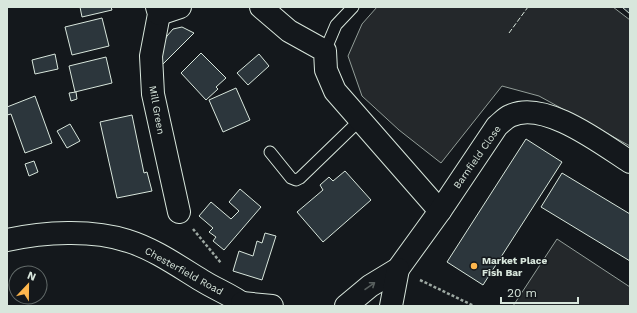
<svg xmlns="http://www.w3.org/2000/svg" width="637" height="313" font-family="'Work Sans',sans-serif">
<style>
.parking{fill:#24282b;stroke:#939e99}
.building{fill:#2c363c;stroke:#d8e6dc}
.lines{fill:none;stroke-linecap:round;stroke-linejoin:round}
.lane-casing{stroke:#d8e6dc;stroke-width:13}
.street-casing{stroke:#d8e6dc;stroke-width:24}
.highway-casing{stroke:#d8e6dc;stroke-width:24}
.path{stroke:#9da8a2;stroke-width:2.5;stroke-dasharray:3 2;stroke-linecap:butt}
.lane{stroke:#14181c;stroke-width:11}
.street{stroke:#14181c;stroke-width:22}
.highway{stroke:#14181c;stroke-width:22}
.fence{stroke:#d8e6dc;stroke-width:1;stroke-dasharray:5 2;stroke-linecap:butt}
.oneway{stroke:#59605f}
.poi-dot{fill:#ffb74d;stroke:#14181c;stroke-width:1.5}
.labels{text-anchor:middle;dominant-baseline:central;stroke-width:3;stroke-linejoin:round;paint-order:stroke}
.street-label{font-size:10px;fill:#d8e6dc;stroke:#14181c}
.poi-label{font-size:10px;font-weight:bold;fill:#d8e6dc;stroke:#14181c;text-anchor:start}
</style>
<rect width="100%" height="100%" fill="#14181c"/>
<!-- parking -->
<g class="parking">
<path d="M377 7H613L630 20V146L539 96 502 86 441 163 399 130 362 96 348 56 362 24Z"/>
<path d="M557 239 630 287V306H513Z"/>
</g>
<!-- building -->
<g class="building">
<path d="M80 7H111L112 10 82 17Z"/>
<path d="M622 7H630V14Z"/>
<path d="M102 18 109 46 72 55 65 27Z"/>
<path d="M182 27 194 33 159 68 162 45 167 36 173 29Z"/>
<path d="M201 53 226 78 216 87 218 89 206 100 181 73Z"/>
<path d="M55 54 58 69 35 74 32 60Z"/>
<path d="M259 54 269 66 248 85 237 73Z"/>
<path d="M106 57 112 83 75 92 69 66Z"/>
<path d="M236 88 250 120 223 132 209 100Z"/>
<path d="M76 92 77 99 71 101 69 93Z"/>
<path d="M35 96 52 143 25 153 11 114 7 115V107Z"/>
<path d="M132 115 144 173 147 172 152 191 117 198 100 122Z"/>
<path d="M70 124 80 141 67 148 57 131Z"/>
<path d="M526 139 562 162 483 285 447 262Z"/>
<path d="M34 161 38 172 29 176 25 164Z"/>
<path d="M345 171 371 200 323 242 297 212 323 190 320 185 329 177 333 181Z"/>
<path d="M562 173 630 214V261L541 207Z"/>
<path d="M240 189 261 207 224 250 213 241 216 237 209 232 213 228 199 216 211 202 231 219 239 211 229 202Z"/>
<path d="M265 233 276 236 262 280 233 271 239 251 253 256 257 241 262 243Z"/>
</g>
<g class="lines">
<defs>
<g id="lane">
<path d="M325 51 336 25 353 7"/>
<path d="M270 152 291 178 296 180 300 178 360 120"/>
</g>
<g id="street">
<path d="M157 7 159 14 151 56 153 94 179 212"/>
<path d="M261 7 289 31 325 51 326 70 335 91 440 211"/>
<path d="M159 14 180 7"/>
<path d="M346 306 370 286 398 269 440 211 497 126C501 123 505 118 510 116 544 99 602 144 630 162"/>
<path d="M391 306 398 269"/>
</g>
<g id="highway">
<path d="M7 240C44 232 92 229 128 241 154 249 178 266 201 280 215 289 232 295 246 306"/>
<path d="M242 303 272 306"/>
</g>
</defs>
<!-- lane casing -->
<use href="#lane" class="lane-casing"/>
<!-- street casing -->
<use href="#street" class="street-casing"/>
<!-- highway casing -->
<use href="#highway" class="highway-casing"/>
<!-- path -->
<g class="path">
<path d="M193 229 221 263"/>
<path d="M420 280 474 306"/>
</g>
<!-- lane -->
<use href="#lane" class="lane"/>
<!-- street -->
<use href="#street" class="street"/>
<!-- highway -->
<use href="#highway" class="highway"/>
<!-- fence -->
<path class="fence" d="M509 33 528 7"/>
</g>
<!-- one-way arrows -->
<defs><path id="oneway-shaft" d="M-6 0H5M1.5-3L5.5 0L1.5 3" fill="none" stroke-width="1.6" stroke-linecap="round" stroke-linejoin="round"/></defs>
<use class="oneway" href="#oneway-shaft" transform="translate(370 286) rotate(-35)"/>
<!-- markers -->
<circle class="poi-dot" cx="474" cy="266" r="4"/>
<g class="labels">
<!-- street labels -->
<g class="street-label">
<text transform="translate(157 110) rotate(80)">Mill Green</text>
<text transform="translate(477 157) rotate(-55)">Barnfield Close</text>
<text transform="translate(184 271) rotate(29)">Chesterfield Road</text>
</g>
<!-- poi labels -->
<g class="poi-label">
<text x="482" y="260">Market Place<tspan x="482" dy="12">Fish Bar</tspan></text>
</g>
</g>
<!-- border -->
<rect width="637" height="313" fill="none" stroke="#d8e6dc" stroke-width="16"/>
<!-- north arrow -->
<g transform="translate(28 285) rotate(22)"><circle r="19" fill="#14181c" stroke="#626a69"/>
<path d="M0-3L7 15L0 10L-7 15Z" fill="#ffb74d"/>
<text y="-6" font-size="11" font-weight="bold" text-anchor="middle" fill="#d8e6dc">N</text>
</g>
<!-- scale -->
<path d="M501 297v6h77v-6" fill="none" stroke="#d8e6dc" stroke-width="2"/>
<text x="507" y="297" font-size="12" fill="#d8e6dc" stroke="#14181c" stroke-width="3" paint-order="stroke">20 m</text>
</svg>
